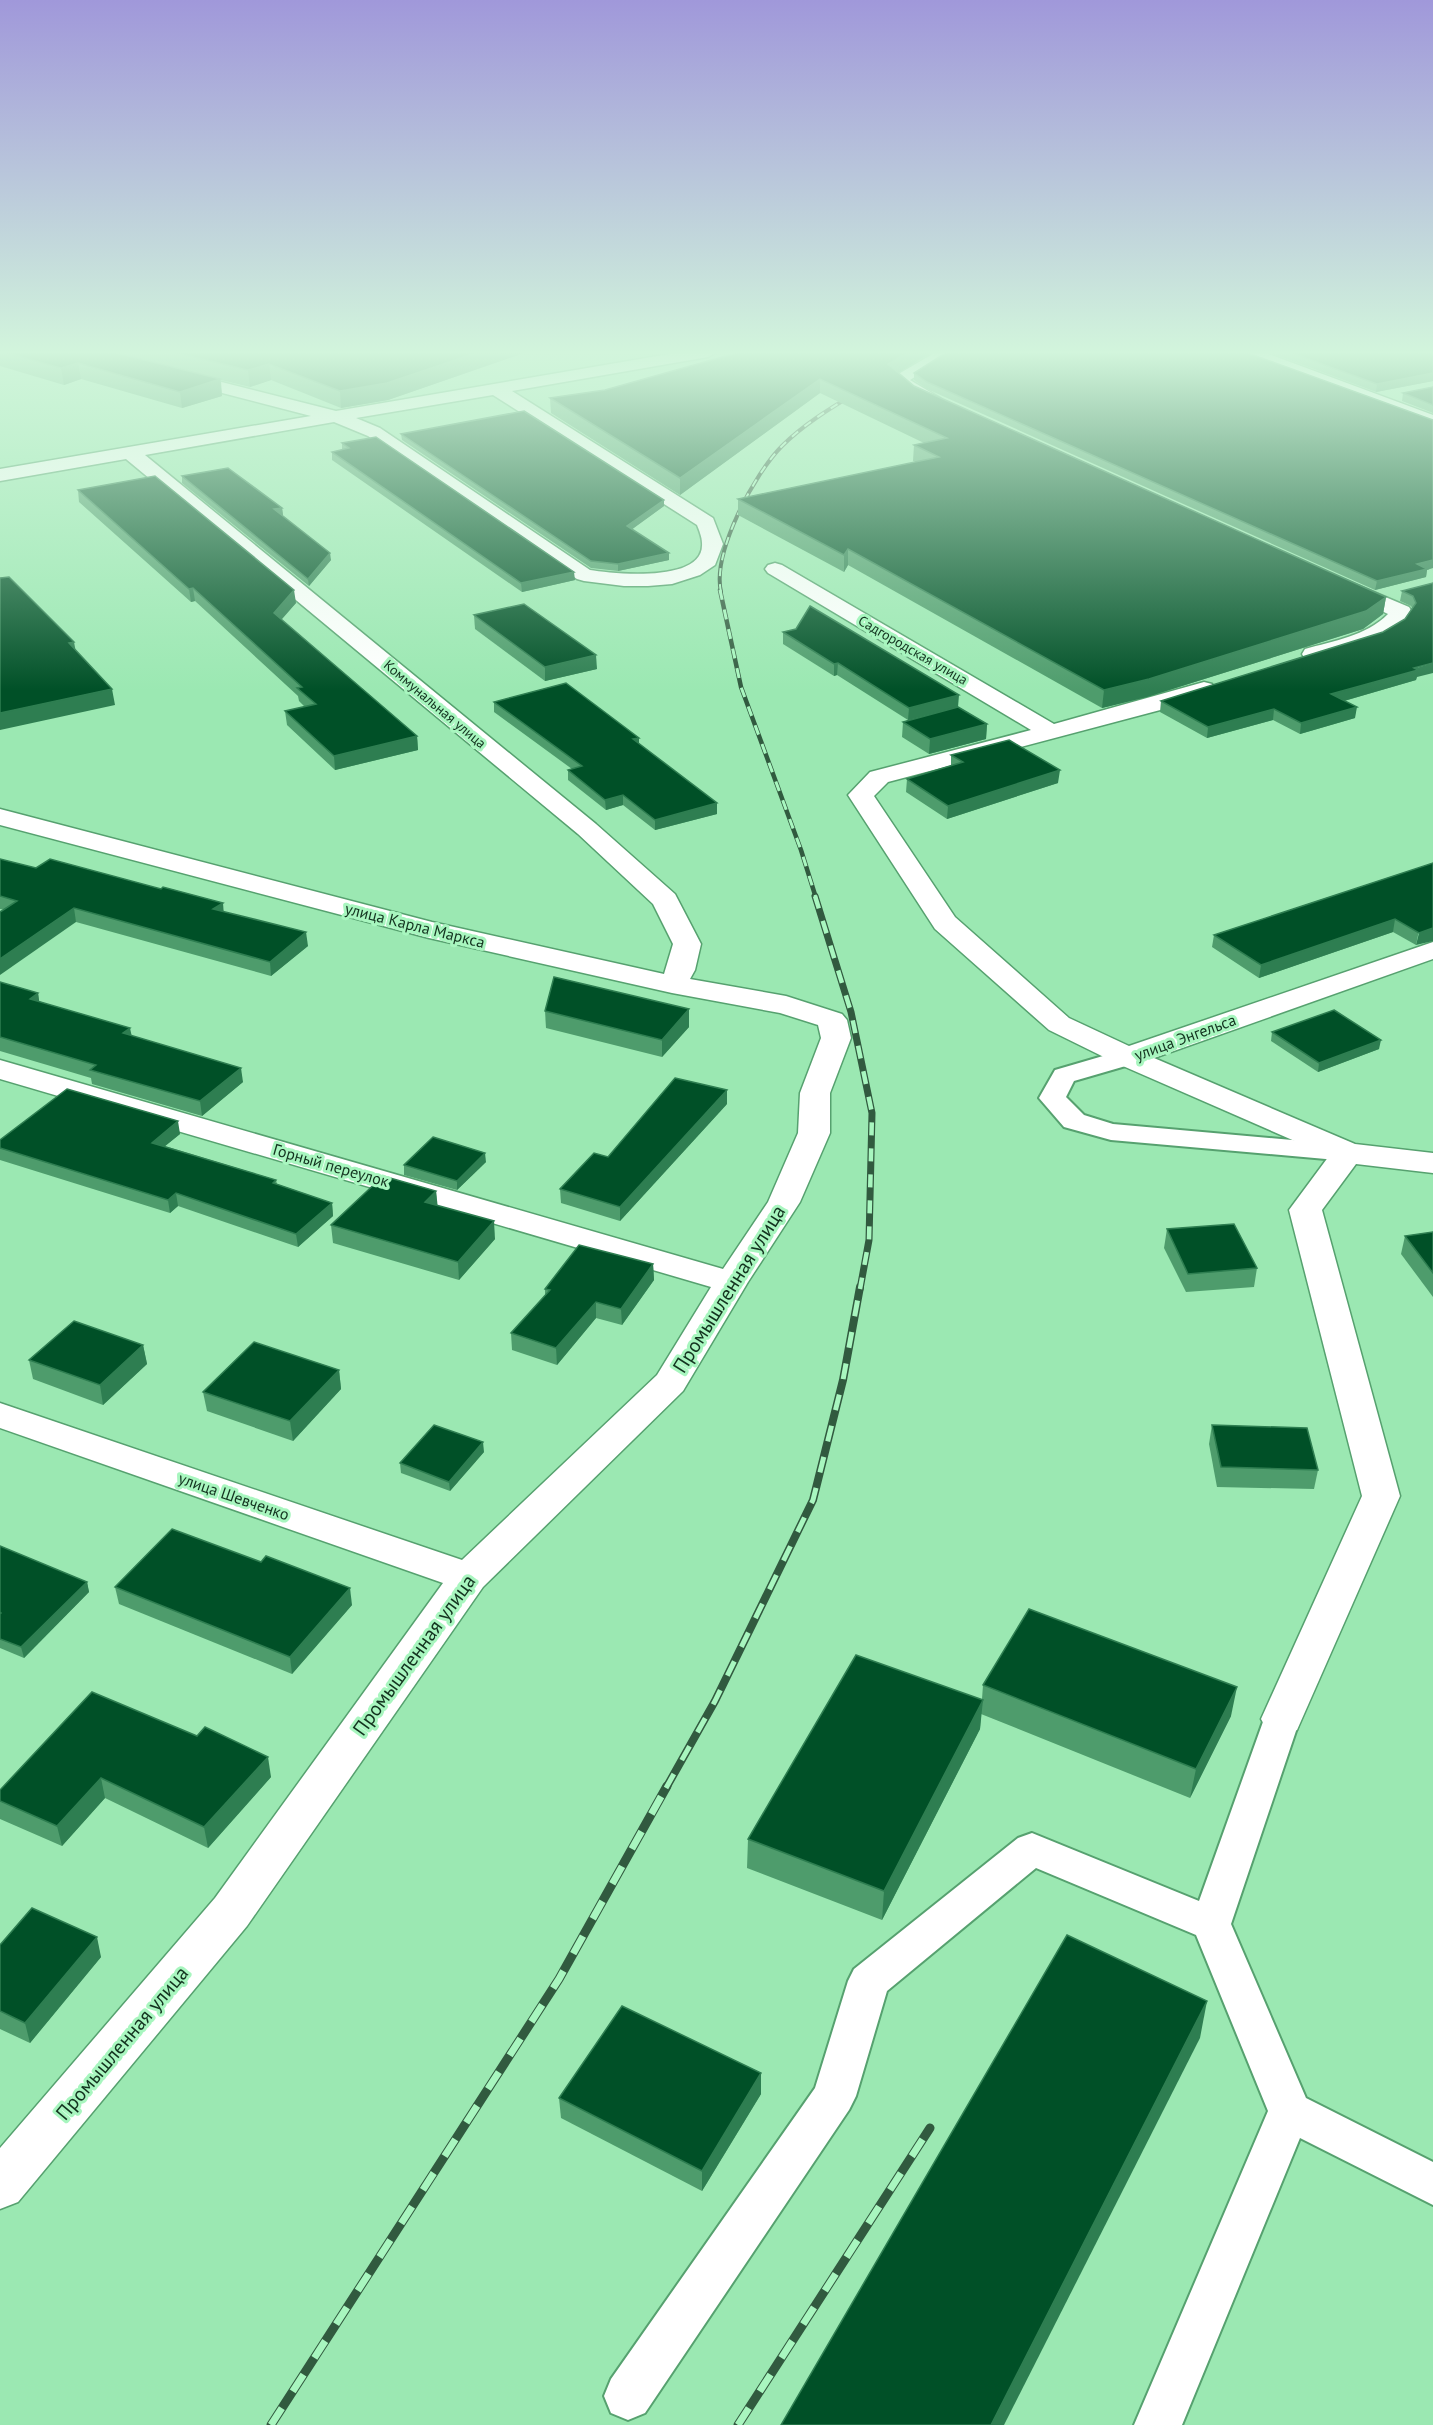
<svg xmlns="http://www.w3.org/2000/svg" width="1433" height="2425" font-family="'PT Sans',sans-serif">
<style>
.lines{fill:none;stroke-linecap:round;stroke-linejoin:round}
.service-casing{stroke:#56a16f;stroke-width:4}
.minor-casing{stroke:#56a16f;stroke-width:3}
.service{fill:#fff;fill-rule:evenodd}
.minor{fill:#fff;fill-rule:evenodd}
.rail-far4-casing{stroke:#315a3f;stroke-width:4}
.rail-far3-casing{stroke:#315a3f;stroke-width:4.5}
.rail-far2-casing{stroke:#315a3f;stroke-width:7}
.rail-far1-casing{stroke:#315a3f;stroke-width:8}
.rail-casing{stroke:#315a3f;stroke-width:9}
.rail-far4{stroke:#a8f6bf;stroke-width:2;stroke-dasharray:8;stroke-linecap:butt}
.rail-far3{stroke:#a8f6bf;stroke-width:3;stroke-dasharray:10;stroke-linecap:butt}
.rail-far2{stroke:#a8f6bf;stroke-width:4.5;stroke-dasharray:13;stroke-linecap:butt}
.rail-far1{stroke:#a8f6bf;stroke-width:5;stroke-dasharray:16;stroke-linecap:butt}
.rail{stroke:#a8f6bf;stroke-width:7;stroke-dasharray:20;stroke-linecap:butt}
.wall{fill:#4e9c6c}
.shaded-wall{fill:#2e7e51}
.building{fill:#005027;stroke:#2e7e51;stroke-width:1.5}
.labels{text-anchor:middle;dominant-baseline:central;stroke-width:6;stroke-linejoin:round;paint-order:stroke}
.far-street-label{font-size:14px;fill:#13331f;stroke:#a8f6bf}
.street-label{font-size:16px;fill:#13331f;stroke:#a8f6bf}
.near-street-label{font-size:20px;fill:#13331f;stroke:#a8f6bf}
</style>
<rect width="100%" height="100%" fill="#9be8b2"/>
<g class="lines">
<defs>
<g id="service">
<path d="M1127 1049 1136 1051 1140 1057 1136 1063 1074 1081 1066 1097 1084 1115 1113 1124 1348 1145 1358 1147 1362 1153 1358 1159 1348 1161 1111 1140 1064 1127 1039 1098 1055 1070Z"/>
<path d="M1282 1705 1295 1709 1300 1719 1231 1924 1306 2098 1433 2162V2205L1300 2138 1182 2425H1134L1268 2111 1196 1935 1036 1868 887 1991 856 2096 849 2110 645 2413 628 2420 611 2413 604 2396 611 2379 815 2088 848 1981 854 1969 1018 1838 1032 1833 1199 1901 1264 1719 1269 1709Z"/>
</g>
<g id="minor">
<path d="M681 352H716L708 357 512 391 713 518 723 544 715 565 700 575 672 584 648 586H624L584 581 577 579 368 436 334 422 145 455 596 824 675 894 701 944 695 970 690 979 786 996 842 1014 847 1020 851 1038 830 1093V1133L800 1202 748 1282 683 1391 483 1587 247 1926 18 2202 0 2209V2148L215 1898 443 1583 0 1428V1403L462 1560 657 1375 711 1287 0 1079V1060L723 1269 768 1202 798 1133 800 1093 821 1038 818 1025 780 1013 672 993 429 938 0 825V809L432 922 664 974 673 944 653 904 578 834 126 459 0 481V469L311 416 172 380 170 376 172 372 178 371 336 411ZM493 395 697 525C699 530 702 537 702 543 705 583 614 574 590 570L380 428 356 418Z"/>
<path d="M936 352H955L910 380 940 398 943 402 940 406C924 410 900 392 890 379Z"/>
<path d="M1241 352H1263L1433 415V426L1243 356Z"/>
<path d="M775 563 782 565 1054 724 1204 682 1212 684 1215 689 1212 694 1164 709 888 782 874 796 955 917 1069 1018 1129 1046 1433 942V959L1154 1058 1355 1144 1433 1153V1173L1356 1164 1322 1210 1400 1496 1297 1730 1282 1735 1267 1730 1261 1719 1362 1496 1289 1210 1329 1156 1116 1063 1049 1030 935 929 848 795 870 772 1031 730 768 573 765 569 768 565Z"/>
<path d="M1345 580 1409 607 1412 612C1391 643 1355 649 1321 659L1313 661 1305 659 1302 654 1305 649C1333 641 1366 636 1388 614L1338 590 1334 586 1338 582Z"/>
</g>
</defs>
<!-- service casing -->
<use href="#service" class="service-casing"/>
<!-- minor casing -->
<use href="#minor" class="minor-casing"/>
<!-- service -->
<use href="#service" class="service"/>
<!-- minor -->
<use href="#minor" class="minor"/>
<defs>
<path id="rail-far4" d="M721 592C712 553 754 474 782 446 803 425 829 409 854 394"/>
<path id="rail-far3" d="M720 590 741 687 801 850 816 898"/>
<path id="rail-far2" d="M815 896 851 1012 872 1113 869 1240 860 1289"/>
<path id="rail-far1" d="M666 1788 715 1701 813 1500 843 1380 860 1287"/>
<g id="rail">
<path d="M271 2425 559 1979 667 1786"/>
<path d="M738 2425 930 2128"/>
</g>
</defs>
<!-- rail-far4 casing -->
<use href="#rail-far4" class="rail-far4-casing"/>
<!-- rail-far3 casing -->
<use href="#rail-far3" class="rail-far3-casing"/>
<!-- rail-far2 casing -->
<use href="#rail-far2" class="rail-far2-casing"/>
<!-- rail-far1 casing -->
<use href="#rail-far1" class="rail-far1-casing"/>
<!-- rail casing -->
<use href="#rail" class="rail-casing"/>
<!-- rail-far4 -->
<use href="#rail-far4" class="rail-far4"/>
<!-- rail-far3 -->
<use href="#rail-far3" class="rail-far3"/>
<!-- rail-far2 -->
<use href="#rail-far2" class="rail-far2"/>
<!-- rail-far1 -->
<use href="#rail-far1" class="rail-far1"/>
<!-- rail -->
<use href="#rail" class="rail"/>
</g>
<!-- wall -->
<g class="wall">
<path d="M0 352H527L388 400 341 408 271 380 250 387 221 380 222 396 182 408 81 379 64 385 0 366Z"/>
<path d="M740 352H932L898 373 914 386 1386 597 1383 614 1363 629 1147 697 1102 708 848 565 844 572 738 515V499L916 462 913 461 914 445 924 443 820 393 680 495 551 413 550 398 605 390Z"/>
<path d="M1268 352H1433V381L1376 392Z"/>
<path d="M914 373 1427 570 1426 577 1375 590 927 389 914 380Z"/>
<path d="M1433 387V413L1402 401 1403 393Z"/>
<path d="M401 434 664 500V506L632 529 669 560 618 571 591 568 402 440Z"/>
<path d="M342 443 575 580 522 592 332 460V452L342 450Z"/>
<path d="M182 476 282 508 283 515H281L331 560 309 586 182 483Z"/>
<path d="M78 490 296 603 281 619 417 736 418 750 335 770 287 725 285 711 305 707 299 701 298 696 195 601 191 602 79 502Z"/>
<path d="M1433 583 1416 680 1344 701 1355 718 1300 734 1273 720 1207 738 1160 712 1161 701 1383 632 1405 619 1412 608 1411 606 1400 601 1402 591Z"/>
<path d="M474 615 597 669 545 681 475 629Z"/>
<path d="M783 632 958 707 987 724 986 739 929 754 902 737 903 722 908 720 837 675 834 676 783 644Z"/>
<path d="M494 702 639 738V744L717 814 655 830 623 805 606 810 568 780V770L572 769 494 712Z"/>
<path d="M951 755 1058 783 947 819 906 792 907 779 951 766Z"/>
<path d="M0 859 36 868 224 912 308 946 271 976 76 922 0 909Z"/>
<path d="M1433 863 1416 945 1393 932 1259 978 1212 947 1214 935Z"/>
<path d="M0 982 38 993 39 1001 132 1036 243 1082 202 1116 92 1084 91 1078 0 1051Z"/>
<path d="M689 1009V1027L662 1057 546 1028 545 1011Z"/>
<path d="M1272 1032 1379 1049 1318 1072 1271 1041Z"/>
<path d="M727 1104 620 1221 561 1203 560 1189 608 1157Z"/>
<path d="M180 1134 165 1146 276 1180 277 1184 332 1203 333 1216 298 1247 178 1206 170 1213 0 1160V1140Z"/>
<path d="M486 1162 457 1190 404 1175V1165Z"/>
<path d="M436 1191 437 1205 495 1239 459 1280 333 1243 331 1225Z"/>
<path d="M1167 1229 1257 1268 1254 1287 1186 1292 1164 1248Z"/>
<path d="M1433 1232V1297L1401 1254 1405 1236Z"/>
<path d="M653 1264 654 1280 622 1325 596 1318 557 1365 512 1350 511 1333 545 1296V1289Z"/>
<path d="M143 1345 147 1364 103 1405 33 1379 29 1360Z"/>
<path d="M339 1370 341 1389 293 1441 207 1411 203 1392Z"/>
<path d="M1212 1425 1318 1470 1314 1489 1217 1487 1209 1444Z"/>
<path d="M484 1452 450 1491 401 1473 400 1463Z"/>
<path d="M0 1546 87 1582 89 1592 24 1658 0 1648Z"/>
<path d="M115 1587 352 1605 292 1674 119 1604Z"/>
<path d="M983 1685 1231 1716 1190 1798 981 1714 980 1729 882 1920 747 1868 748 1839 982 1699Z"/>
<path d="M92 1692 271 1777 208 1848 105 1798 62 1846 0 1819V1790Z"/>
<path d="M0 1945 101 1957 30 2043 0 2029Z"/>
<path d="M761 2073V2094L702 2191 561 2118 559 2098Z"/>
</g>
<!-- shaded-wall -->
<g class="shaded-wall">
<path d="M479 352H527L388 400 341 408 340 391Z"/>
<path d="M909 352H932L888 379V364Z"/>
<path d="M78 363 81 379 64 385 61 368Z"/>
<path d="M269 364 271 380 250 387 248 370Z"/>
<path d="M1433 373V381L1376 392 1377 384Z"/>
<path d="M220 379 222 396 182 408 180 392Z"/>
<path d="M820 379V393L680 495V478Z"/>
<path d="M664 500V506L627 533V526Z"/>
<path d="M282 508 283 515 275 516 274 509Z"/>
<path d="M848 549V565L844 572V555Z"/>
<path d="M330 553 331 560 309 586 308 579Z"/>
<path d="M669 553V560L618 571V564Z"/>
<path d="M1433 560V568L1427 570 1426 577 1375 590 1377 581 1417 564Z"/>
<path d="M574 572 575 580 522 592 521 583Z"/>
<path d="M193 588 195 601 191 602 189 589Z"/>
<path d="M294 590 296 603 276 626 274 613Z"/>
<path d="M1386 597 1383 614 1363 629 1147 697 1102 708 1104 690Z"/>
<path d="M74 642 77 658 69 643Z"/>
<path d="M596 655 597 669 545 681V667Z"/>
<path d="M838 663 837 675 834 676V664Z"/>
<path d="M1433 663V673L1417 677 1416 680 1330 705 1331 694Z"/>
<path d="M112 689 115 705 0 730V713Z"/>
<path d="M959 695 958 707 908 720 909 708Z"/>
<path d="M1357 707 1355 718 1300 734 1301 723Z"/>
<path d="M1274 709 1273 720 1207 738 1208 727Z"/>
<path d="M987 724 986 739 929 754 930 739Z"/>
<path d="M417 736 418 750 335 770 334 756Z"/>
<path d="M639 738V748L633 739Z"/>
<path d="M1060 770 1058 783 947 819 948 806Z"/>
<path d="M623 795V805L606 810 605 800Z"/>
<path d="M717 803V814L655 830V820Z"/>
<path d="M223 903 224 916 213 909Z"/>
<path d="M74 908 76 922 0 975V959Z"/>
<path d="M1395 919 1393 932 1259 978 1261 965Z"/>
<path d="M1433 928V941L1416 945 1419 933Z"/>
<path d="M306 932 308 946 271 976 270 962Z"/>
<path d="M38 993 40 1007 30 999Z"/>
<path d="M689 1009V1027L662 1057V1040Z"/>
<path d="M130 1028 133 1042 123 1033Z"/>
<path d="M1381 1040 1379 1049 1318 1072 1319 1063Z"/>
<path d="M241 1068 243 1082 202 1116 200 1101Z"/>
<path d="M727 1090V1104L620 1221V1207Z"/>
<path d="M178 1121 180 1134 154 1155 152 1143Z"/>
<path d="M485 1153 486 1162 457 1190V1181Z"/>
<path d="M436 1191 438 1209 425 1202Z"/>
<path d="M176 1193 178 1206 170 1213 168 1200Z"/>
<path d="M332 1203 333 1216 298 1247 296 1234Z"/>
<path d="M494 1221 495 1239 459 1280 458 1262Z"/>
<path d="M653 1264 654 1280 622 1325 621 1309Z"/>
<path d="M596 1302V1318L557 1365 556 1348Z"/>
<path d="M143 1345 147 1364 103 1405 100 1385Z"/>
<path d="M339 1370 341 1389 293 1441 290 1421Z"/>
<path d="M483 1442 484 1452 450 1491 449 1482Z"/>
<path d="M87 1582 89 1592 24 1658 21 1647Z"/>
<path d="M350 1588 352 1605 292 1674 290 1657Z"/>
<path d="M1237 1687 1231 1716 1190 1798 1196 1769Z"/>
<path d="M983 1700 980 1729 882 1920 884 1891Z"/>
<path d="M268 1757 271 1777 208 1848 204 1827Z"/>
<path d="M101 1778 105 1798 62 1846 57 1826Z"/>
<path d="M97 1937 101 1957 30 2043 25 2023Z"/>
<path d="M1207 2001 1200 2038 1004 2425H991Z"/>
<path d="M761 2073V2094L702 2191V2171Z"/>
</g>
<!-- building -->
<g class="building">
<path d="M3 352H113L220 379 180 392 78 363 61 368Z"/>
<path d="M172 352H479L387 383 340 391 269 364 248 370Z"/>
<path d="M740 352H909L888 364 914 386 1386 597 1366 611 1149 679 1104 690 848 549 844 555 738 499 939 457 914 445 947 438 820 379 680 478 550 398 605 390Z"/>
<path d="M947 352H1245L1433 420V560L1417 564 1427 569 1377 581 927 382 914 373Z"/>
<path d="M1289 352H1433V373L1377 384Z"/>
<path d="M1433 387V405L1403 393Z"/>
<path d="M524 411 664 500 627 526 669 553 618 564 591 561 401 434Z"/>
<path d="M376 437 574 572 521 583 332 452 349 448 342 443Z"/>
<path d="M228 468 282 508 274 509 330 553 308 579 182 476Z"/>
<path d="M155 476 294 590 274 613 417 736 334 756 285 711 316 704 297 688 302 687 193 588 189 589 78 490Z"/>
<path d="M9 577 74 642 69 643 112 689 0 713V578Z"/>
<path d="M1433 583V663L1414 668 1418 670 1331 694 1357 707 1301 723 1274 709 1208 727 1161 701 1383 632 1405 619 1416 603 1413 596 1402 591Z"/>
<path d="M524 604 596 655 545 667 474 615Z"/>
<path d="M810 606 959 695 909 708 838 663 834 664 783 632 796 629Z"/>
<path d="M566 683 639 738 633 739 717 803 655 820 623 795 605 800 568 770 582 766 494 702Z"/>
<path d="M958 707 987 724 930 739 903 722Z"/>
<path d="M1009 740 1060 770 948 806 907 779 963 762 951 755Z"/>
<path d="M0 859 36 868 50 859 161 889 163 887 223 903 213 909 306 932 270 962 74 908 0 959V912L17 901 0 896Z"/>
<path d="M1433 863V928L1419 933 1395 919 1261 965 1214 935Z"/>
<path d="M554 977 689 1009 662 1040 545 1011Z"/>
<path d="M0 982 38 993 30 999 130 1028 123 1033 241 1068 200 1101 90 1070 96 1065 0 1037Z"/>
<path d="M1334 1010 1381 1040 1319 1063 1272 1032Z"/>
<path d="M675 1078 727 1090 620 1207 560 1189 594 1153 608 1157Z"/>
<path d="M67 1089 178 1121 152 1143 276 1180 273 1183 332 1203 296 1234 176 1193 168 1200 0 1148V1140Z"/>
<path d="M433 1137 485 1153 457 1181 404 1165Z"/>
<path d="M383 1176 436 1191 425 1202 494 1221 458 1262 331 1225Z"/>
<path d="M1234 1224 1257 1268 1188 1274 1167 1229Z"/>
<path d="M1433 1232V1273L1405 1236Z"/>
<path d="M579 1245 653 1264 621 1309 596 1302 556 1348 511 1333 550 1290 545 1289Z"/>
<path d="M74 1321 143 1345 100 1385 29 1360Z"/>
<path d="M254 1342 339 1370 290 1421 203 1392Z"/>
<path d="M434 1425 483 1442 449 1482 400 1463Z"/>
<path d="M1212 1425 1307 1428 1318 1470 1221 1467Z"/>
<path d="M172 1529 261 1562 266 1556 350 1588 290 1657 115 1587Z"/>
<path d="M0 1546 87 1582 21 1647 0 1639V1614L1 1613 0 1612Z"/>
<path d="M1029 1609 1237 1687 1196 1769 983 1685Z"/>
<path d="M856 1655 983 1700 884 1891 748 1839Z"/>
<path d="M92 1692 197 1736 205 1727 268 1757 204 1827 101 1778 57 1826 0 1801V1790Z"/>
<path d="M32 1908 97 1937 25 2023 0 2011V1945Z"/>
<path d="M1067 1935 1207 2001 991 2425H781Z"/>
<path d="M622 2006 761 2073 702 2171 559 2098Z"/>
</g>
<!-- sky -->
<linearGradient id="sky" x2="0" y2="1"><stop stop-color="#a098da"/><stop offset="0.51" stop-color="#d2f5dc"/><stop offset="1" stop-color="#d2f5dc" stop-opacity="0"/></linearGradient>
<rect width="1433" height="691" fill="url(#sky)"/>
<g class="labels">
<!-- far-street labels -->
<g class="far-street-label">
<text transform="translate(913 650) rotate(30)">Садгородская улица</text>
<text transform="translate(435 704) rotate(40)">Коммунальная улица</text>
</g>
<!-- street labels -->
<g class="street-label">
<text transform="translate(415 925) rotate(14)">улица Карла Маркса</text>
<text transform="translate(1185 1037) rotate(-20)">улица Энгельса</text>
<text transform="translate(331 1165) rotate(16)">Горный переулок</text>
<text transform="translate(234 1496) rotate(19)">улица Шевченко</text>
</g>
<!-- near-street labels -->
<g class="near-street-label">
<text transform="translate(729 1289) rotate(-58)">Промышленная улица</text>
<text transform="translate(414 1655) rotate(-54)">Промышленная улица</text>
<text transform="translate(122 2043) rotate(-50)">Промышленная улица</text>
</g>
</g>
</svg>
